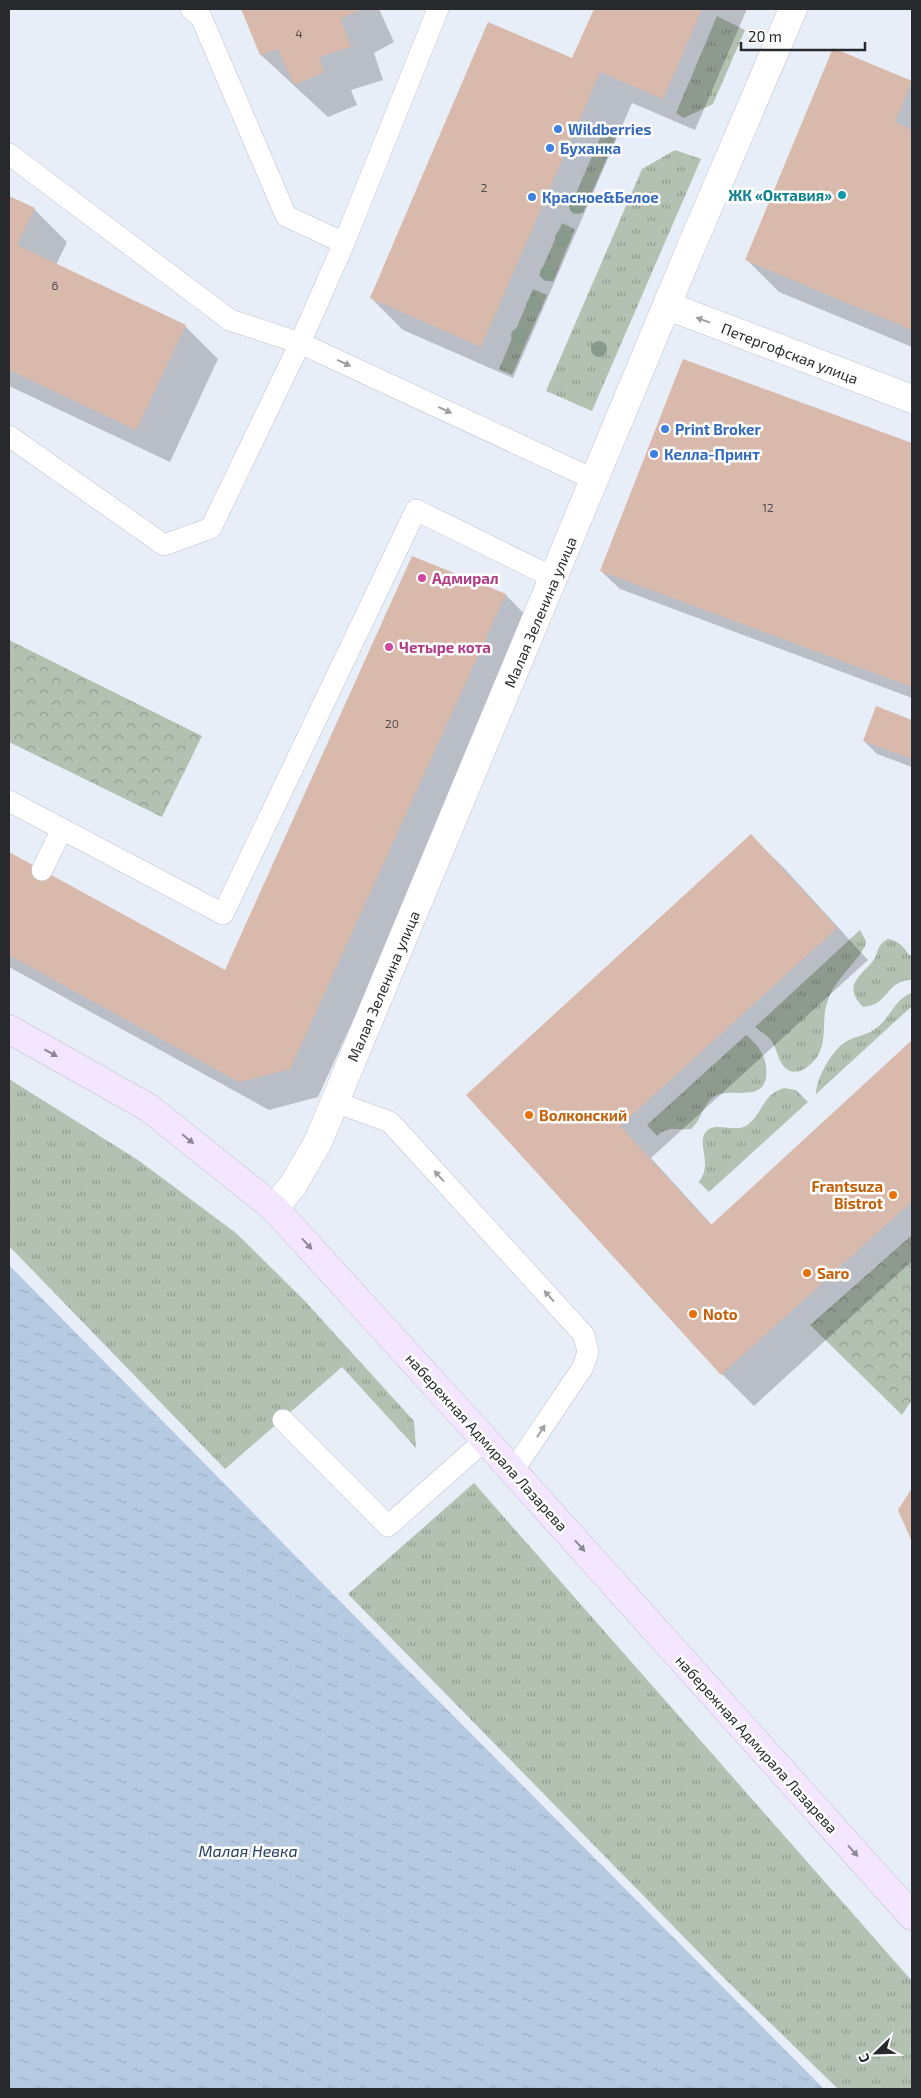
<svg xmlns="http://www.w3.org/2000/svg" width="921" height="2098" font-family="'Exo 2',sans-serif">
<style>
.grass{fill:url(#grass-tufts)}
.forest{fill:url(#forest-crowns)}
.water{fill:url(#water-ripples)}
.shadow{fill:#0003}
.building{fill:#d8b9ab}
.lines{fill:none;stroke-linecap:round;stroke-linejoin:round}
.service-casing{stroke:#bdc3cd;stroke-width:22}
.minor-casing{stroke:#bdc3cd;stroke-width:29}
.secondary-casing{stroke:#bdc3cd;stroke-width:29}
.service{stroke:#fff;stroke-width:21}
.minor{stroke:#fff;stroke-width:28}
.secondary{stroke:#f3e6fe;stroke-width:28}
.tree{fill:#859a8b}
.oneway{fill:#9e9fa0}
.oneway2{fill:#8d8896}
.shop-dot{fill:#3f7fe0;stroke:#fff;stroke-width:2}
.culture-dot{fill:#0f9aa8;stroke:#fff;stroke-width:2}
.hotel-dot{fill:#d1479c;stroke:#fff;stroke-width:2}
.food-dot{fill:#e8710a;stroke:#fff;stroke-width:2}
.labels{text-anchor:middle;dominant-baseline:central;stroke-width:5;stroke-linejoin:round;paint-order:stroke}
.number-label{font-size:12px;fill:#534d4c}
.shop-label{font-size:15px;font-weight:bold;fill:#366cbe;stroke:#fff;text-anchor:start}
.culture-label{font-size:15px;font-weight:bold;fill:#0d838f;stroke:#fff;text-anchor:end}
.street-label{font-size:15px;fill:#27292d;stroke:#fff}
.hotel-label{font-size:15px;font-weight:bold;fill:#b23c85;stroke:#fff;text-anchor:start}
.food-label{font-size:15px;font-weight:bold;fill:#c56008;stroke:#fff;text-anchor:start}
.water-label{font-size:16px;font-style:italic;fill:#244164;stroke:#fff}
</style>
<defs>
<pattern id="grass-tufts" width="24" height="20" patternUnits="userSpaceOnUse" patternTransform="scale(1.25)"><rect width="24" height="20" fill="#b3c1b2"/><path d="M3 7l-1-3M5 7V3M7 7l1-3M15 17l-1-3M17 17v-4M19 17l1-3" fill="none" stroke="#929d91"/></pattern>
<pattern id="forest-crowns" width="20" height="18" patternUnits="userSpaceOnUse" patternTransform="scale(1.25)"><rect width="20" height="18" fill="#b3c1b2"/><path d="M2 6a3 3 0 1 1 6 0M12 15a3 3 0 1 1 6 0" fill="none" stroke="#929d91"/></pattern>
<pattern id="water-ripples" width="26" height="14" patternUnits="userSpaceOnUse" patternTransform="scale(1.25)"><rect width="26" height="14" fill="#b6cae2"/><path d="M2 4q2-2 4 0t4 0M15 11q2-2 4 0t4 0" fill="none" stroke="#9caec2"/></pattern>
</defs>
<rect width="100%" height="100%" fill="#e8eef8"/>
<!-- grass -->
<g class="grass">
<path d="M717 16 745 30 713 104 684 118 676 113Z"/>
<path d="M603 131 616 137 583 213 570 207Z"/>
<path d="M675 150 701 159 592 411 546 391 642 169Z"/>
<path d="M562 223 575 229 553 282 539 276Z"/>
<path d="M533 289 547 295 512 375 499 369Z"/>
<path d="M860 930 866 941 865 946C855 965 835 979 828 1000 819 1023 832 1050 807 1067 802 1071 796 1073 790 1071 777 1065 778 1048 770 1039 765 1034 760 1031 755 1027Z"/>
<path d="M888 939C899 941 903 946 909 955H912V980C885 980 890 1005 863 1007 842 985 860 977 873 961 880 952 875 946 888 939Z"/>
<path d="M912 993V1006L816 1094C816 1078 834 1046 849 1040 860 1035 871 1034 880 1025 892 1014 896 998 912 993Z"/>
<path d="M746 1035C756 1043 765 1054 766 1067 770 1106 733 1086 715 1096 703 1103 702 1120 691 1129 677 1131 669 1125 657 1136L647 1125Z"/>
<path d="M9 1079 138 1160 236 1233 304 1300 414 1421 416 1448 342 1367 225 1469 9 1246Z"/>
<path d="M784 1088 796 1090 808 1102 709 1192 699 1182C713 1163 697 1146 705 1133 713 1120 734 1133 746 1126 762 1116 762 1094 784 1088Z"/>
<path d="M474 1483 912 1981V2089H838L722 1976 348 1594Z"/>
</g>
<!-- forest -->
<g class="forest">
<path d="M9 640 202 736 162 817 9 742Z"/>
<path d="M912 1235V1400L902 1415 810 1325Z"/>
</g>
<!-- water -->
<path class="water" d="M9 1265 396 1658 824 2089H9Z"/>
<!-- shadow -->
<g class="shadow">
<path d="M242 9H379L394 42 374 53 383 80 351 90 357 105 328 117 261 55Z"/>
<path d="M595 9H747L695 130 632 103 513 378 403 330 371 298 573 60Z"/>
<path d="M911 82 912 83V347L779 292 747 260Z"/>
<path d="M9 197 34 209 67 242 56 265 185 326 218 359 170 462 9 386Z"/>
<path d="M683 360 912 444V698L620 589 601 571Z"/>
<path d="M413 558 506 595 534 624 318 1097 269 1110 9 967V853L225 972Z"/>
<path d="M876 708 912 721V767L877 754 864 741Z"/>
<path d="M751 836 783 867 868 960 651 1158 712 1225 912 1042V1261L754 1406 722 1374 468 1095Z"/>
</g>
<!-- building -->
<g class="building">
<path d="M241 9H361L341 19 351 47 319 57 324 72 294 85 278 49 260 55Z"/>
<path d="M594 9H702L663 99 600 72 481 347 370 298 488 22 572 58Z"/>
<path d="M833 48 912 81 895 122 912 130V330L745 260Z"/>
<path d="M9 196 35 208 17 245 186 325 136 430 9 370Z"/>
<path d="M683 359 912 443V687L600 571Z"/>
<path d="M412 556 506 594 290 1069 239 1082 9 955V852L225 970Z"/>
<path d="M876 706 912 720V759L863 741Z"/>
<path d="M751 834 837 928 620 1126 711 1225 912 1040V1201L721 1375 466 1095Z"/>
<path d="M912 1488V1542L898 1510Z"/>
</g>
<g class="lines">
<defs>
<g id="service">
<path d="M191 9 201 17 286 216 344 243"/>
<path d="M9 154 230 320 300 343 595 480"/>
<path d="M9 436 164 545 211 528 300 343 344 243 438 9"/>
<path d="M9 801 223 914 416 510 554 578"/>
<path d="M42 870 62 829"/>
<path d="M335 1102 390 1122 584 1335 588 1352 583 1367 513 1471"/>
<path d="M283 1420 388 1526 485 1440"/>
</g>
<g id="minor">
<path d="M668 306 912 399"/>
<path d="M274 1208 293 1185 318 1142 691 247 793 9"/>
</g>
<path id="secondary" d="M9 1029 149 1108 274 1208 485 1440 912 1916"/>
</defs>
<!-- service casing -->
<use href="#service" class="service-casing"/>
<!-- minor casing -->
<use href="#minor" class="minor-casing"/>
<!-- secondary casing -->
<use href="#secondary" class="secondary-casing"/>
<!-- service -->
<use href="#service" class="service"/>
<!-- minor -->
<use href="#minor" class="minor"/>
<!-- secondary -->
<use href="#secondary" class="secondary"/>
</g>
<!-- trees -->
<g class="tree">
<circle cx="577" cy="206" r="8"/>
<circle cx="563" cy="238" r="8"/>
<circle cx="548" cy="273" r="8"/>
<circle cx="534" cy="306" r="8"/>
<circle cx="519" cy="336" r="8"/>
<circle cx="599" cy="349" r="8"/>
</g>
<!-- one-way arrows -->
<defs><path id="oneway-solid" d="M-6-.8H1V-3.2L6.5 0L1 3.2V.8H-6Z" transform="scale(1.25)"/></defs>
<g class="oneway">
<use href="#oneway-solid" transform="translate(703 320) rotate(-160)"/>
<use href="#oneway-solid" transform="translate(344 363) rotate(25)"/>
<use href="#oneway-solid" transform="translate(445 410) rotate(25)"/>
<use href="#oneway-solid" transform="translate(439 1176) rotate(-132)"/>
<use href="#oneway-solid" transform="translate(549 1296) rotate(-132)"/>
<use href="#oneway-solid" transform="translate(541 1431) rotate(-57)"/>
</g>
<g class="oneway2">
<use href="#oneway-solid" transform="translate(51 1053) rotate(29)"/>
<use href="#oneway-solid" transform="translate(188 1139) rotate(39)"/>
<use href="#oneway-solid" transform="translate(307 1244) rotate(48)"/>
<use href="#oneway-solid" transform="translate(580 1546) rotate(48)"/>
<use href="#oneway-solid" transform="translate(853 1851) rotate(48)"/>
</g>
<!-- markers -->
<g class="shop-dot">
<circle cx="558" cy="129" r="5"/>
<circle cx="550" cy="148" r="5"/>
<circle cx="532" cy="197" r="5"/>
<circle cx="665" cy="429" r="5"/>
<circle cx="654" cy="454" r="5"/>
</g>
<circle class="culture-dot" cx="842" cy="195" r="5"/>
<g class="hotel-dot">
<circle cx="422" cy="578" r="5"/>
<circle cx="389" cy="647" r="5"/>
</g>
<g class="food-dot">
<circle cx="529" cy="1115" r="5"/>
<circle cx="893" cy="1195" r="5"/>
<circle cx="807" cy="1273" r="5"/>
<circle cx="693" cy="1314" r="5"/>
</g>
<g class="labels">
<!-- number labels -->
<g class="number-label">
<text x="299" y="33">4</text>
<text x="484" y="187">2</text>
<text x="55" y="285">6</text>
<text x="768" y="507">12</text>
<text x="392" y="723">20</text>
</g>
<!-- shop labels -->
<g class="shop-label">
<text x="568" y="129">Wildberries</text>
<text x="560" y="148">Буханка</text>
<text x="542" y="197">Красное&amp;Белое</text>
<text x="675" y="429">Print Broker</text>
<text x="664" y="454">Келла-Принт</text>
</g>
<!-- culture labels -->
<g class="culture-label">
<text x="832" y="195">ЖК «Октавия»</text>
</g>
<!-- street labels -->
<g class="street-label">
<text transform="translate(790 353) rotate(21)">Петергофская улица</text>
<text transform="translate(540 612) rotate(-67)">Малая Зеленина улица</text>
<text transform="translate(383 986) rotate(-67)">Малая Зеленина улица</text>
<text transform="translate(487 1442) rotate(48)">набережная Адмирала Лазарева</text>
<text transform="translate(757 1744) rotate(48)">набережная Адмирала Лазарева</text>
</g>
<!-- hotel labels -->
<g class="hotel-label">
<text x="432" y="578">Адмирал</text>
<text x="399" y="647">Четыре кота</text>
</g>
<!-- food labels -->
<g class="food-label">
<text x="539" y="1115">Волконский</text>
<text x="883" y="1186" text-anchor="end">Frantsuza<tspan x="883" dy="17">Bistrot</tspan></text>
<text x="817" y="1273">Saro</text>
<text x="703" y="1314">Noto</text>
</g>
<!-- water labels -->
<g class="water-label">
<text x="248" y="1850">Малая Невка</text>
</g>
</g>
<!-- border -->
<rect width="921" height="2098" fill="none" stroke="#27292d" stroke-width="20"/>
<!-- north arrow -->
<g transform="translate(876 2053) rotate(247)" stroke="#ffffff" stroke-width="4" paint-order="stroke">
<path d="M0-4L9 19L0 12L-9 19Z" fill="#27292d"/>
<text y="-8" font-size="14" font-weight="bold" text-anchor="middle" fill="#27292d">С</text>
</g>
<!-- scale -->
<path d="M741 42v8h124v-8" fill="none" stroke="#27292d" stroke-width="2.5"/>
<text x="748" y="42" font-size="15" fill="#27292d" stroke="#ffffff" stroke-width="4" paint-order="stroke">20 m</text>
</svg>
